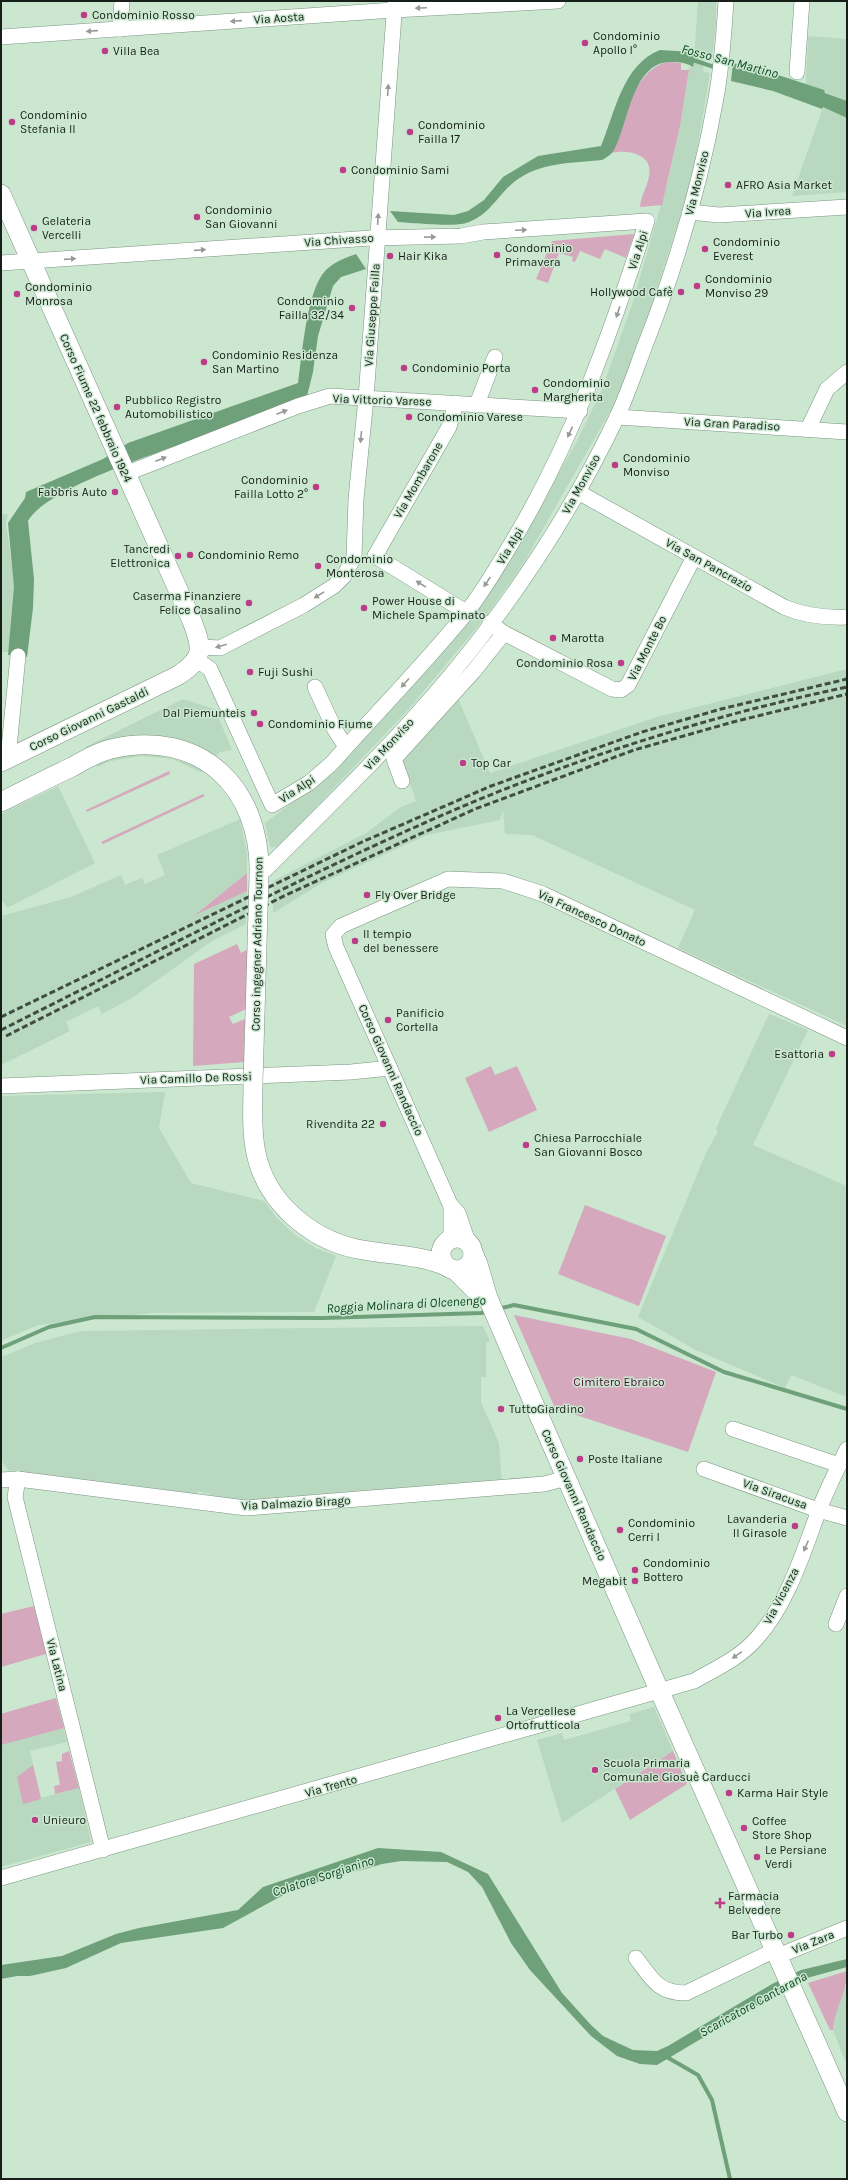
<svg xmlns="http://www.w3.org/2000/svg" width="848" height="2180" font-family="Karla,sans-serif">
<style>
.built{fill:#b8d9bf}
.green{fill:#d5a8be}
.water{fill:#6ea07a}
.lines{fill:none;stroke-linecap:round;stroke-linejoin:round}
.stream{stroke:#6ea07a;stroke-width:4}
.minor-casing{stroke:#7b9581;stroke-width:16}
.major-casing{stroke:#7b9581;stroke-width:20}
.minor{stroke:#fff;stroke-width:15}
.major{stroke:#fff;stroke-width:19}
.rail{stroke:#3f4d42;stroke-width:3;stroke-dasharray:6 3;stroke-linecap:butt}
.major-bridge-casing{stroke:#7b9581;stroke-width:20;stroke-linecap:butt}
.major-bridge{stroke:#fff;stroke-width:19}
.oneway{fill:#969b97}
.poi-dot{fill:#bc3c88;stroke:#cbe7d0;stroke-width:1.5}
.labels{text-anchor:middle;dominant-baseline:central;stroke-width:3;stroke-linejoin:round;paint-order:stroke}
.poi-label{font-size:12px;fill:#162018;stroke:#cbe7d0;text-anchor:start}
.street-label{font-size:12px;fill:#162018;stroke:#cbe7d0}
.park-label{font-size:12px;fill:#500b36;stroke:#cbe7d0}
.water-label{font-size:13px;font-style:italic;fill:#0c4822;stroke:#cbe7d0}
</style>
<rect width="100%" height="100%" fill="#cbe7d0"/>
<!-- built -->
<g class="built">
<path d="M698 1H716V24L712 58 705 57 703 71 710 73 692 179 645 327 615 403 523 564 484 619 407 711 278 847H270L265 823 296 800 338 763 514 549 576 443 601 392 632 305 667 184 680 126 689 70V67H693L694 60Z"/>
<path d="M808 36 847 39V101L806 84Z"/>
<path d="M847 104V192L792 196 823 107 841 114Z"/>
<path d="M1 514H8L6 524 16 593 10 652H1Z"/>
<path d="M847 669V1026L678 948 695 910 532 835 505 834 503 810 500 820 427 835 322 883 273 913V881L366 833 401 807 416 801 402 760 457 696 490 773 657 717Z"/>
<path d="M183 699 215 709 232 750 220 752 201 772 172 759 141 756 111 761 97 767 85 747Z"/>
<path d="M58 786 95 863 7 908 1 898V814Z"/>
<path d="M240 819 247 853V873L197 913 247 891 246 924 212 941 132 998 102 1014 98 1006 66 1022 70 1031 1 1065V916L71 897 121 875 125 885 142 878 145 884 165 875 157 855Z"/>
<path d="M769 1014 808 1030 753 1145 847 1186V1397L791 1375 785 1388 696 1350 638 1317 706 1153 718 1131 716 1129 722 1115Z"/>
<path d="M165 1092 159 1128 191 1183 264 1201 277 1218 296 1236 316 1248 336 1256 314 1312 153 1313 38 1325 1 1341V1096Z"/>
<path d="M483 1326 490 1341 486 1343V1377H481V1402L499 1443 502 1484 247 1506 199 1491 191 1498 8 1470 1 1460V1357L35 1343 81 1331Z"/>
<path d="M56 1698 67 1742 30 1751 41 1798 79 1788 91 1842 1 1867V1714Z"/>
<path d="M654 1707 673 1751 562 1823 537 1740 562 1733 564 1740 631 1721 629 1714Z"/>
<path d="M847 1985V2066L833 2030 834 2015Z"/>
</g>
<!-- green -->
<g class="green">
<path d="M668 62 681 63V70H689L680 126 662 205 640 207C641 195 647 188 649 176 654 154 627 149 611 153L615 147C624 120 635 68 668 62Z"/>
<path d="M634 234 626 258 605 249 600 259 580 251 575 262 572 261 573 257 559 253 548 283 536 279 552 241Z"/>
<path d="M169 771 170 774 87 812 86 810Z"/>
<path d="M203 794 205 796 103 844 101 842Z"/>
<path d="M247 873V891L195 915Z"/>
<path d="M237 944 241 953 248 949 246 1009 229 1017 233 1024 245 1019 244 1062 193 1066 194 964Z"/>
<path d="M491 1066 495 1075 517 1066 537 1110 489 1132 465 1078Z"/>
<path d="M585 1205 666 1236 639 1306 558 1274Z"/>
<path d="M514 1315 631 1339 716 1372 688 1452 555 1408Z"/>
<path d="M34 1606 46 1654 1 1667V1614Z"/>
<path d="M56 1698 64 1728 1 1745V1714Z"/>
<path d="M69 1751 79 1788 55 1794 54 1786 60 1785 56 1762 62 1761V1754Z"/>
<path d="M673 1751 687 1784 630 1820 615 1789Z"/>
<path d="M33 1765 41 1799 23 1804 17 1777Z"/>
<path d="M847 1971C847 1995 835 2006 833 2030H830L808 1983Z"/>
</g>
<!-- water -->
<g class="water">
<path d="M660 50 693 52 696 53 693 67C687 63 680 62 673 62 632 59 628 126 614 150 611 155 607 157 602 160 572 163 539 162 514 182 497 196 489 216 466 223 455 227 412 223 398 222L390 211 454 215 468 211 484 200 503 177 538 156 601 146C615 112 623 64 660 50Z"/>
<path d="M733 63 769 72 824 90 825 93 847 101V118L823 107 822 109 773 91 731 81Z"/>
<path d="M356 254 366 269 341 277 333 286 318 336 313 372 307 396C277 408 248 420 219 431 178 446 47 486 28 521L34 579 33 608 27 657 8 655 14 587 8 523 25 498 26 492 103 459 128 443 298 383C302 355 307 288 326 270 334 262 345 258 356 254Z"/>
<path d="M378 1848 441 1852 488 1874 562 1993 591 2025 603 2036 633 2050 657 2051 668 2046 772 1984 801 1970 847 1959V1967L807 1978 758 2005 657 2065 640 2064 617 2056 591 2036 530 1970 511 1943 482 1887 468 1872 447 1862 401 1861 382 1864 358 1871 344 1872 285 1894 223 1928 121 1943 66 1968 30 1976H17L1 1979V1965L62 1956 116 1934 139 1928 238 1910 263 1887Z"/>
</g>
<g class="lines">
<!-- stream -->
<g class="stream">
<path d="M690 59 717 68"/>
<path d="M498 1309 514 1305 636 1329 724 1372 847 1409"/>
<path d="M1 1348 49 1327 95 1317 324 1318 481 1313 489 1311"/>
<path d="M665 2056 698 2075 712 2100 730 2179"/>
</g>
<defs>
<g id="minor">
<path d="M120 29 122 1"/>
<path d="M1 37 394 10 558 1"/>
<path d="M797 72 802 1"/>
<path d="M690 212 719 215 847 207"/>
<path d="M1 263 371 238 461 236 483 232 647 221C611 333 572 443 511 544 497 567 483 592 466 613 424 665 376 713 332 763L309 783 272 805 210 669 197 660"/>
<path d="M477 404 495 357"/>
<path d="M617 417 847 432"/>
<path d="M808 429 827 389 847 372"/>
<path d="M125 474 298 406 330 396 580 411"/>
<path d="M578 492 784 607C805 616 825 618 847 617"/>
<path d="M375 556 449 427 456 403"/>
<path d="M375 556 466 612"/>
<path d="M490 623 504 633 612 689 621 690 628 685 694 557"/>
<path d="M201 647 220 648 304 605 334 586 344 576 354 557 356 499 366 398 395 1"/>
<path d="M315 687 335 730 346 747"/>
<path d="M8 758 18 656"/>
<path d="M402 781 394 759 473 672 504 633"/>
<path d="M259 876C324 811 391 747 450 676 515 598 572 511 616 419 627 396 635 372 644 348 676 267 701 183 716 98 722 66 724 33 726 1"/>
<path d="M1 1086 351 1072 390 1068"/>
<path d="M449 1241 451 1232V1207"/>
<path d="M469 1245 458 1213 450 1204 336 947 333 935 341 926 448 879 503 881 543 894 847 1038"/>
<path d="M733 1429 839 1465"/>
<path d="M704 1469 815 1509 847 1518"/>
<path d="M18 1479 15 1497 103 1850"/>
<path d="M1 1480 18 1479 246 1508 544 1484 567 1478"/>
<path d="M836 1624 847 1596"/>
<path d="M1 1878 694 1681C715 1669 740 1658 757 1638 788 1603 803 1553 819 1510 827 1489 837 1469 847 1449"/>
<path d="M778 1956 847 1928"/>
<path d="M636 1958C652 1979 658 1993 686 1993L775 1950"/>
</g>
<g id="major">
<path d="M1 194 192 621C203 649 204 659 177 676L1 762"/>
<path d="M1 802C25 790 48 778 72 767 84 760 98 752 111 749 200 728 262 788 259 876"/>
<path d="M253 1083C253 1107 251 1130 256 1153 266 1202 310 1239 357 1249 387 1255 418 1254 446 1266"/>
<circle cx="457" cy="1254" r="16"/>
<path d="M473 1253 478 1264 488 1298 513 1356 652 1674 847 2112"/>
<path d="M455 1270 479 1294 488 1298"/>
</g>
</defs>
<!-- minor casing -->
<use href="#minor" class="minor-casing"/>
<!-- major casing -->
<use href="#major" class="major-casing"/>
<!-- minor -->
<use href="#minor" class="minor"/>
<!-- major -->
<use href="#major" class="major"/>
<!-- rail -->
<g class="rail">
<path d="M1 1017 362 842 491 786 642 732 721 709 847 679"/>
<path d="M1 1030C93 984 185 937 277 892 349 857 421 823 495 793 609 748 727 712 847 687"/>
<path d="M6 1036 286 895 475 809 634 750 733 722 847 694"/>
</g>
<defs>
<path id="major-bridge" d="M253 1083 259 876"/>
</defs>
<!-- major-bridge casing -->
<use href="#major-bridge" class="major-bridge-casing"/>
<!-- major-bridge -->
<use href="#major-bridge" class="major-bridge"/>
</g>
<!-- one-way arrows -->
<defs><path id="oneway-solid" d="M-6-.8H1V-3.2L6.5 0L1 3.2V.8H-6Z"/></defs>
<g class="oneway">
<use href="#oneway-solid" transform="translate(421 8) rotate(177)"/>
<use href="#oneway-solid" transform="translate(236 21) rotate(176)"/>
<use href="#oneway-solid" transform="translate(92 31) rotate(176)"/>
<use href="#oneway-solid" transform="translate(388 90) rotate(-86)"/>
<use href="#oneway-solid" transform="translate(378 219) rotate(-86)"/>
<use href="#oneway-solid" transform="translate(521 230) rotate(-3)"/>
<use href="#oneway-solid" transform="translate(430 237) rotate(-1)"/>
<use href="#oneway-solid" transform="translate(200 250) rotate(-4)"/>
<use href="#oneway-solid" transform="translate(70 259) rotate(-4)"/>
<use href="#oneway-solid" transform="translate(618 312) rotate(108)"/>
<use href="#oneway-solid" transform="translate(282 412) rotate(-21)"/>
<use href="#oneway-solid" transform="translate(570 432) rotate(115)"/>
<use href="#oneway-solid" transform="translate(361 437) rotate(95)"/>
<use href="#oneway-solid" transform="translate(161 459) rotate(-21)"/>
<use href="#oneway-solid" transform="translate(487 582) rotate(124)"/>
<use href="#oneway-solid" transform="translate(421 584) rotate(-148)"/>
<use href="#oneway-solid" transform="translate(319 595) rotate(148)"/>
<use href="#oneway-solid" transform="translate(221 646) rotate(164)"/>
<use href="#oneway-solid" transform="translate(405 683) rotate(132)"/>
<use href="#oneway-solid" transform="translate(806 1546) rotate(113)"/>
<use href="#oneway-solid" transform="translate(737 1655) rotate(145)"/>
</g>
<!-- markers -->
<g class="poi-dot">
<circle cx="84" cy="15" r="4"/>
<circle cx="585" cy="43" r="4"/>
<circle cx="105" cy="51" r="4"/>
<circle cx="12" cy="122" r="4"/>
<circle cx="410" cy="132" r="4"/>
<circle cx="343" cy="170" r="4"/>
<circle cx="728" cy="185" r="4"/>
<circle cx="197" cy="217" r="4"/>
<circle cx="34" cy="228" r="4"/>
<circle cx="705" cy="249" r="4"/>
<circle cx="497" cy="255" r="4"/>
<circle cx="390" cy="256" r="4"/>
<circle cx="697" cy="286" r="4"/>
<circle cx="681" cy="292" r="4"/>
<circle cx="17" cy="294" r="4"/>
<circle cx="352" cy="308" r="4"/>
<circle cx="204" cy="362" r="4"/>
<circle cx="404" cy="368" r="4"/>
<circle cx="535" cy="390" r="4"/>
<circle cx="117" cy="407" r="4"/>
<circle cx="409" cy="417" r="4"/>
<circle cx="615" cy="465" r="4"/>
<circle cx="316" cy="487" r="4"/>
<circle cx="115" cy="492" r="4"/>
<circle cx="190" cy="555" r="4"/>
<circle cx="178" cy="556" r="4"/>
<circle cx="318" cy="566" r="4"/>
<circle cx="249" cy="603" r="4"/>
<circle cx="364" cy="608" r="4"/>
<circle cx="553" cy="638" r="4"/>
<circle cx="621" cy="663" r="4"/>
<circle cx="250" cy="672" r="4"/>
<circle cx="254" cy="713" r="4"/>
<circle cx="260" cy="724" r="4"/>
<circle cx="463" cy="763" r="4"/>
<circle cx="367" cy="895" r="4"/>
<circle cx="355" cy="941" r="4"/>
<circle cx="388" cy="1020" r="4"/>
<circle cx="832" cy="1054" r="4"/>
<circle cx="383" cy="1124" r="4"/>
<circle cx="526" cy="1145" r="4"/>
<circle cx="501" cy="1409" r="4"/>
<circle cx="580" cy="1459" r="4"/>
<circle cx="795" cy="1526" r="4"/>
<circle cx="620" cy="1530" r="4"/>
<circle cx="635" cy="1570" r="4"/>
<circle cx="635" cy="1581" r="4"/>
<circle cx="498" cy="1718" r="4"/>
<circle cx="595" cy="1770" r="4"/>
<circle cx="729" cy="1793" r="4"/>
<circle cx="35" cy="1820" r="4"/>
<circle cx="744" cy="1828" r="4"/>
<circle cx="757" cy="1857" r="4"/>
<path d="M718 1897h4v4h4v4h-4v4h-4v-4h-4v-4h4z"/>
<circle cx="791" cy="1935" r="4"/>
</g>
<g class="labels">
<!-- poi labels -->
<g class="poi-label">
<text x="92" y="15">Condominio Rosso</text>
<text x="593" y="36">Condominio<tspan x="593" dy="14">Apollo I°</tspan></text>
<text x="113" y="51">Villa Bea</text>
<text x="20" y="115">Condominio<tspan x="20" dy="14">Stefania II</tspan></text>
<text x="418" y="125">Condominio<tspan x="418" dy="14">Failla 17</tspan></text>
<text x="351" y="170">Condominio Sami</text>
<text x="736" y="185">AFRO Asia Market</text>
<text x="205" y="210">Condominio<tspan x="205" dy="14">San Giovanni</tspan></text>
<text x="42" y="221">Gelateria<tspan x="42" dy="14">Vercelli</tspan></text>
<text x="713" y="242">Condominio<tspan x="713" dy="14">Everest</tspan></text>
<text x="505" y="248">Condominio<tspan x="505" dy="14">Primavera</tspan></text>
<text x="398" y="256">Hair Kika</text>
<text x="705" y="279">Condominio<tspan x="705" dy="14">Monviso 29</tspan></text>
<text x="25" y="287">Condominio<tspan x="25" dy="14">Monrosa</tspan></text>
<text x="673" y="292" text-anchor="end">Hollywood Cafè</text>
<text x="344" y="301" text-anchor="end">Condominio<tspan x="344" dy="14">Failla 32/34</tspan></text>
<text x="212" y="355">Condominio Residenza<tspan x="212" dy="14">San Martino</tspan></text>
<text x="412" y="368">Condominio Porta</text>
<text x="543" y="383">Condominio<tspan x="543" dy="14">Margherita</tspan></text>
<text x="125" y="400">Pubblico Registro<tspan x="125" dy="14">Automobilistico</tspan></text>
<text x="417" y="417">Condominio Varese</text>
<text x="623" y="458">Condominio<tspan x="623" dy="14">Monviso</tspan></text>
<text x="308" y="480" text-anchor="end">Condominio<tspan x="308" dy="14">Failla Lotto 2°</tspan></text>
<text x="107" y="492" text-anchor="end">Fabbris Auto</text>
<text x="170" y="549" text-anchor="end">Tancredi<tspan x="170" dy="14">Elettronica</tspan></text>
<text x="198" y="555">Condominio Remo</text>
<text x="326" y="559">Condominio<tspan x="326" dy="14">Monterosa</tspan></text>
<text x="241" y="596" text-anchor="end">Caserma Finanziere<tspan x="241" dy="14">Felice Casalino</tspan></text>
<text x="372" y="601">Power House di<tspan x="372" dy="14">Michele Spampinato</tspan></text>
<text x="561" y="638">Marotta</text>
<text x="613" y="663" text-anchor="end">Condominio Rosa</text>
<text x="258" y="672">Fuji Sushi</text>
<text x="246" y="713" text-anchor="end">Dal Piemunteis</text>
<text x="268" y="724">Condominio Fiume</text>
<text x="471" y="763">Top Car</text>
<text x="375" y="895">Fly Over Bridge</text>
<text x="363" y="934">Il tempio<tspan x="363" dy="14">del benessere</tspan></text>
<text x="396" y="1013">Panificio<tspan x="396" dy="14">Cortella</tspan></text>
<text x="824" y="1054" text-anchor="end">Esattoria</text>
<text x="375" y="1124" text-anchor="end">Rivendita 22</text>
<text x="534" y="1138">Chiesa Parrocchiale<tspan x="534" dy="14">San Giovanni Bosco</tspan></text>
<text x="509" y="1409">TuttoGiardino</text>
<text x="588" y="1459">Poste Italiane</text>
<text x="787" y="1519" text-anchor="end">Lavanderia<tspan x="787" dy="14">Il Girasole</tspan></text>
<text x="628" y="1523">Condominio<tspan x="628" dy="14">Cerri I</tspan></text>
<text x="643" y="1563">Condominio<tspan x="643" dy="14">Bottero</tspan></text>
<text x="627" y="1581" text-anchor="end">Megabit</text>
<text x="506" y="1711">La Vercellese<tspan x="506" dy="14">Ortofrutticola</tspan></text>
<text x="603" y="1763">Scuola Primaria<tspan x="603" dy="14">Comunale Giosuè Carducci</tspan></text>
<text x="737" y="1793">Karma Hair Style</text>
<text x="43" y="1820">Unieuro</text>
<text x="752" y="1821">Coffee<tspan x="752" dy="14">Store Shop</tspan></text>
<text x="765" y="1850">Le Persiane<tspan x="765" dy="14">Verdi</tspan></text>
<text x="728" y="1896">Farmacia<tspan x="728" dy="14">Belvedere</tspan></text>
<text x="783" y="1935" text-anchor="end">Bar Turbo</text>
</g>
<!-- street labels -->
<g class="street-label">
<text transform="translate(279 18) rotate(-4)">Via Aosta</text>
<text transform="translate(697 183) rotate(-76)">Via Monviso</text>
<text transform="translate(768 212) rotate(-4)">Via Ivrea</text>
<text transform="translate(339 240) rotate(-4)">Via Chivasso</text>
<text transform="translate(638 250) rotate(-72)">Via Alpi</text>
<text transform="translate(372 315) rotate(-86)">Via Giuseppe Failla</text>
<text transform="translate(382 400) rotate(2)">Via Vittorio Varese</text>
<text transform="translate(96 408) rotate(66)">Corso Fiume 22 febbraio 1924</text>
<text transform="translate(732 424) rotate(3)">Via Gran Paradiso</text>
<text transform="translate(418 480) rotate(-60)">Via Mombarone</text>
<text transform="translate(581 484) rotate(-61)">Via Monviso</text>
<text transform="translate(510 546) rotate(-59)">Via Alpi</text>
<text transform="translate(709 565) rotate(29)">Via San Pancrazio</text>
<text transform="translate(647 648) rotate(-63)">Via Monte Bo</text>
<text transform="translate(89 719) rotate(-26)">Corso Giovanni Gastaldi</text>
<text transform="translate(389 744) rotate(-47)">Via Monviso</text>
<text transform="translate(297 789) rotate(-33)">Via Alpi</text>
<text transform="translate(592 918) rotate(25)">Via Francesco Donato</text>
<text transform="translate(257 944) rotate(-89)">Corso ingegner Adriano Tournon</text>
<text transform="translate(391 1070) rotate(66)">Corso Giovanni Randaccio</text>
<text transform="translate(196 1078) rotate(-2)">Via Camillo De Rossi</text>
<text transform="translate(775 1494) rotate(20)">Via Siracusa</text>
<text transform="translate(574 1495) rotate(66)">Corso Giovanni Randaccio</text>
<text transform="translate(296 1503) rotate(-3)">Via Dalmazio Birago</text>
<text transform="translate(781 1596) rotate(-62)">Via Vicenza</text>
<text transform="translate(57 1665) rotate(76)">Via Latina</text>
<text transform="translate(331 1786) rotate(-16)">Via Trento</text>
<text transform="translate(813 1942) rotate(-22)">Via Zara</text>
</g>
<!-- park labels -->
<g class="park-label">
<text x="619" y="1382">Cimitero Ebraico</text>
</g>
<!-- water labels -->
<g class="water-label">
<text transform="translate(730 61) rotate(15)">Fosso San Martino</text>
<text transform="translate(406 1304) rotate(-3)">Roggia Molinara di Olcenengo</text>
<text transform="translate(323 1876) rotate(-18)">Colatore Sorgianino</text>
<text transform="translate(753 2004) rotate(-29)">Scaricatore Cantarana</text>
</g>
</g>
<!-- border -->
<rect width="848" height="2180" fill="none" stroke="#162018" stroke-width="4"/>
</svg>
